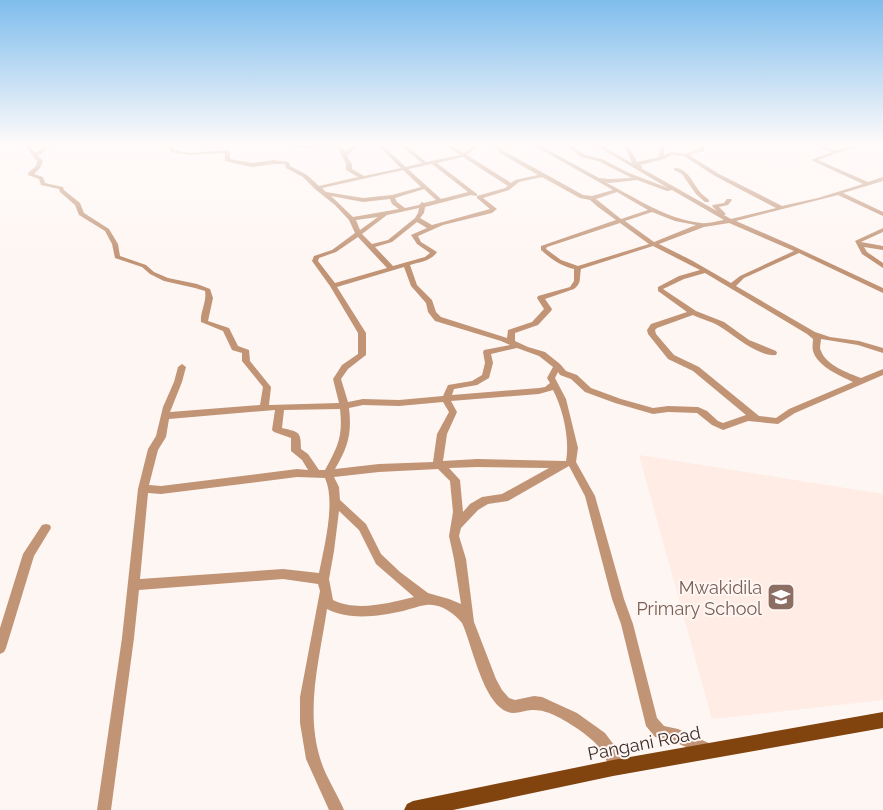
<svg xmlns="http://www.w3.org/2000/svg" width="883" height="810" font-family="Raleway,sans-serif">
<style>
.built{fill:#ffece4}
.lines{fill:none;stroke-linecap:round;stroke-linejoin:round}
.minor{fill:#c19476;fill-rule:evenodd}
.major{fill:#81440f;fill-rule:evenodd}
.labels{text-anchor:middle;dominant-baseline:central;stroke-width:4;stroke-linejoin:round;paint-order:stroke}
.near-education-label{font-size:18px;fill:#785e54;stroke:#fef6f3;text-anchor:end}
.near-street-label{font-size:18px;fill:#3a2c26;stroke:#fef6f3}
</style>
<rect width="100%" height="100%" fill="#fef6f3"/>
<!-- built -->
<path class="built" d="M639 455 883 494V700L712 719Z"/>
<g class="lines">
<!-- minor -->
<g class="minor">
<path d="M28 145H32L31 148 36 153 47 145H52L38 156 43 161 40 168 34 174 43 177 45 183 63 187 64 190 80 203 84 213 109 229 118 244 120 256 146 265 154 272 168 278 197 284 210 289 213 298 208 321 229 328 238 346 249 350 250 361 271 387 269 405 339 403 333 379 342 365 358 354V333L330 286 312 261 314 256 332 250 355 233 349 220 335 205 315 189 303 177 286 168 285 164H274L252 167 225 161V153L189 155 170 152 169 146H173L174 150 189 153 228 150 230 151V159L252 163 274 160 289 162 290 166 307 175 319 186 358 177 346 170V164L337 146 304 148 280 145H341L345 152 353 145H358L347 156 352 164V169L364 176 401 168 377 145H382L406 167 422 163 400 145H405L426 162 460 155 446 145H451L464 153 475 145H480L467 155 511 183 515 180 538 175 500 153 493 145H498L504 151 583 195 592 196 613 190 533 145H539L599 178 609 179 632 178 598 161 581 157 566 145H571L585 155 602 159 629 173 668 188 595 145H600L632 163 624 145H628L637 162 659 157 660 145H664V155L671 152 685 154 700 149V145H704V151L689 155 719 174 782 206 818 198 863 184 811 160 832 152 815 145C822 145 828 149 835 150 843 151 852 145 860 145L818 160 868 182 883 177V181L843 193 883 212V216L838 195 736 221 791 245 883 288V293L799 253 744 278 736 286 815 332 830 337 859 341 883 348V353L858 345 821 339C821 343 819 348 821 351 826 365 848 373 861 378L883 369V375L795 413 778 424 748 421 723 430 712 425 697 413 668 412 653 414 615 403 585 392 571 379 560 375 558 372 555 378 566 399 578 448 576 462 595 496 624 599 633 624 657 718 664 726 678 729 713 745 715 750 713 755 708 757 677 743 655 737 646 726 621 624 612 599 585 496 569 466 508 501 488 504 478 510 461 528 459 536 466 559 474 622 496 679 502 690 509 698 515 700 534 696 542 697 577 713 605 733 614 745 625 767 623 772 618 774C609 770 606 758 601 750 595 741 586 735 578 729 566 721 548 709 532 710 526 710 520 713 513 713 484 711 473 646 462 623 454 613 440 603 426 605 418 606 411 609 403 611 379 616 351 621 327 609 320 657 305 709 320 758 325 776 337 793 344 810H329L306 759 300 723V697L320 591 318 584 283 579 139 590 134 638 111 810H97L122 638 138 489 148 449 156 436 163 407 174 382 178 367 182 364 186 367 182 382 170 412 260 405 263 387 242 361V353L232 350 223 331 201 322C200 312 207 302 205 291L195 288 164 281 150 274 142 267 115 258 112 244 105 231 79 215 75 205 60 192 59 189 41 185 39 179 28 175V173L36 166 37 161 27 148ZM672 155 684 156 715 176 776 208 731 219 724 215 726 214 719 207 728 205 732 200 731 199H727L724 203 713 205 712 206 717 211 641 168 643 167 640 165 664 159ZM463 157 508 186 505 188 477 196V194L437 163ZM432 164 468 192 441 199 408 169ZM403 170 421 187 392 195 363 198 326 192 322 188ZM542 177 580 198 590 200 598 207 616 220 541 246V250C551 259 561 266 574 269V281L570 287 538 296 537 298 544 309 532 322 508 330 507 338 441 317 436 312 432 300 417 285 410 265C420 262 431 261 437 252L421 242 418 236 443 225 492 213 497 209 483 198 509 190 519 182ZM637 180 667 191 672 190 724 220C717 221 708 224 701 223 666 219 636 198 605 182L609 183ZM424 189 436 200 424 203 422 202 419 205 405 208 397 202 395 198ZM617 192 648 210 621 219 596 199ZM471 195 477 196V198L490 209 432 225 420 218 424 213 425 207ZM331 196 363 202 390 199 392 204 399 209 353 217ZM419 208 418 213 415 218 388 240 372 244 362 234 387 215ZM652 212 675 221 696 225 654 242 625 221ZM378 217 360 230 356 220ZM417 222 427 228 411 235 417 244 430 253 425 257 393 266 375 247 392 242ZM620 223 649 244 578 266 561 260 546 249 547 247ZM729 223 794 251 740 276 731 283 691 260 659 244 704 227ZM358 237 387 268 335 283 318 261 319 258 336 252ZM653 246 700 270 679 276 658 287V291L687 312 651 324 647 330 648 334 668 359 693 371 746 415 723 423 718 421 707 411 698 407 668 406 653 408 621 399 591 388 577 375 566 371 560 364 545 352 528 347 515 341V333L538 325 551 311 552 309 545 299 574 289C582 283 579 278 581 269ZM404 267 411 286 426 303 428 312 435 321 501 341 510 345 484 350 483 352 485 363 482 375 472 381 448 385 443 396 399 400 363 399 348 402 341 379 348 369 366 355V333L337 287ZM705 273 807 334 813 339C813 342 812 347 813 351 818 367 839 375 853 382L789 409 776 418 759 416 699 367 674 355 656 334 655 330 657 328 693 315C701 319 711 321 719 326 734 335 758 357 776 355L777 353 776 351 749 340 724 322 696 311 663 289 684 279ZM517 348 539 356 553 367 547 378 550 383 545 387 539 388 452 395 454 389 477 385 489 378 493 363 491 354ZM553 390C563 409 570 439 566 461L477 459 443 461 447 434 457 412 451 401 539 394ZM443 402 449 412 437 434 433 462 379 464 335 469C348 447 352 434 349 408L363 405 399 406ZM340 409C343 437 338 446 325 470H319L308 454 301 449C301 431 299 432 282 428L284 410ZM275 410 272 430 274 432 291 438V451L302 460 308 470 297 469 161 486 149 485 158 450 166 437 169 419ZM477 467 549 468 502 494 482 497 470 504 463 512 460 480 449 468ZM438 469 450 481 453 512 449 536 454 559 461 604 449 599 428 593 400 572 381 554 366 524 340 500 339 487 334 477 379 472ZM297 477 325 478C336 502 324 547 319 573L283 569 140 579 148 493 161 494ZM339 511 359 530 376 564 414 597C389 603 357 612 333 600L329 579 334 551Z"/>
<path d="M674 168C688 168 692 182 700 192 702 195 706 197 709 200V202H705L696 194 682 174 674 170Z"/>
<path d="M883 228V232L861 242 883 246V250L864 247 867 252 883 263V268L862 254 855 241Z"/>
<path d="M46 524 50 525 51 528 34 556 6 648 4 652 0 654V628L23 554 42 525Z"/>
</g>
<!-- major -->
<path class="major" d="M883 712V728L613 776 453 810H404L407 804 413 801 613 760Z"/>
</g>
<!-- sky -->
<linearGradient id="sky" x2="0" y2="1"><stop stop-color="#7fbded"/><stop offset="0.56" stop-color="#fffbfa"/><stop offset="1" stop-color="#fffbfa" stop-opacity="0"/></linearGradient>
<rect width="883" height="258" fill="url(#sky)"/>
<!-- icons -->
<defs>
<symbol id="school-square" viewBox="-11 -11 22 22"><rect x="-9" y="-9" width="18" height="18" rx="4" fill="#8d6e63" stroke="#fef6f3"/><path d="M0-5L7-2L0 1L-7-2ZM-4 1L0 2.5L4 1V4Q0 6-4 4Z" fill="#fff"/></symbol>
</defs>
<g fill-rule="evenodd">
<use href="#school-square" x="765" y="581" width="32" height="32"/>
</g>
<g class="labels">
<!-- near-education labels -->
<g class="near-education-label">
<text x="762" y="587">Mwakidila<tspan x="762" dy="21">Primary School</tspan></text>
</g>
<!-- near-street labels -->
<g class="near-street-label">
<text transform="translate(644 743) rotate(-11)">Pangani Road</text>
</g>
</g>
</svg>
